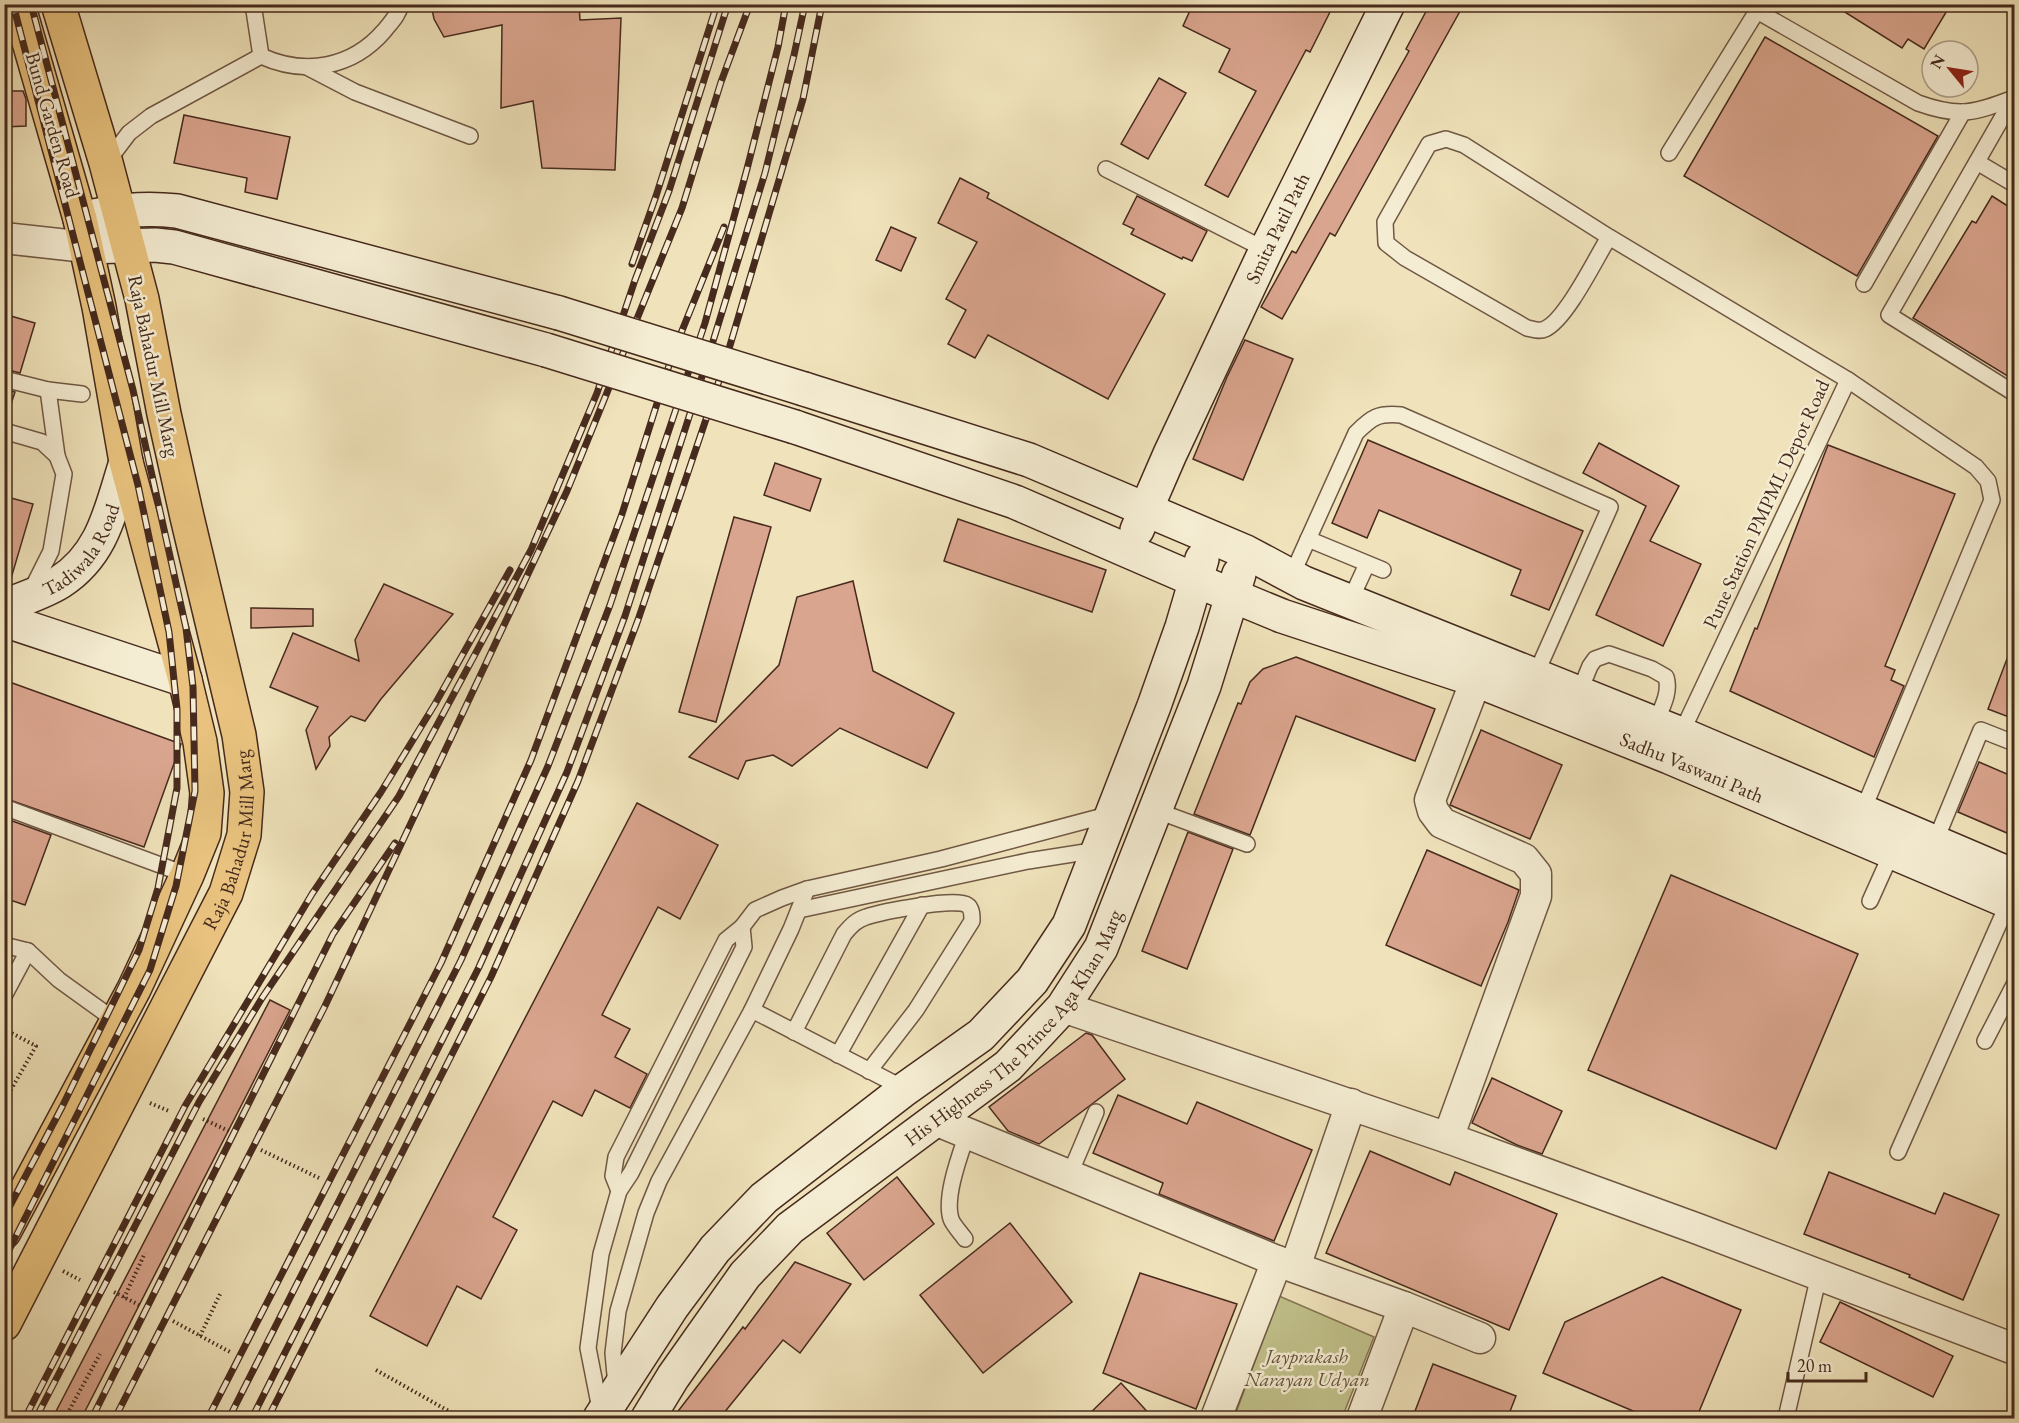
<svg xmlns="http://www.w3.org/2000/svg" width="2019" height="1423" font-family="'EB Garamond',serif">
<style>
.green{fill:#c1c18b;stroke:#847654;stroke-width:1.5}
.building{fill:#daa58e;stroke:#462a1d;stroke-width:1.5}
.lines{fill:none;stroke-linecap:round;stroke-linejoin:round}
.lane-casing{stroke:#705844;stroke-width:18}
.street-casing{stroke:#705844;stroke-width:33}
.secondary-casing{stroke:#462a1d;stroke-width:36}
.highway-casing{stroke:#462a1d;stroke-width:36}
.path{stroke:#462a1d;stroke-width:4;stroke-dasharray:1.5 3;stroke-linecap:butt}
.lane{stroke:#f5edd3;stroke-width:15}
.street{stroke:#f5edd3;stroke-width:30}
.secondary{stroke:#f5edd3;stroke-width:33}
.highway{stroke:#e8c27e;stroke-width:33}
.rail-casing{stroke:#462a1d;stroke-width:7}
.rail{stroke:#f5edd3;stroke-width:4.5;stroke-dasharray:14;stroke-linecap:butt}
.secondary-bridge-casing{stroke:#462a1d;stroke-width:36;stroke-linecap:butt}
.secondary-bridge{stroke:#f5edd3;stroke-width:33}
.labels{text-anchor:middle;dominant-baseline:central;stroke-width:5;stroke-linejoin:round;paint-order:stroke}
.street-label{font-size:20px;fill:#462a1d;stroke:#f5edd3}
.park-label{font-size:20px;font-style:italic;fill:#655038;stroke:#f5edd3}
</style>
<rect width="100%" height="100%" fill="#f0e3bb"/>
<filter id="stains"><feTurbulence type="fractalNoise" baseFrequency=".00333" numOctaves="4"/><feColorMatrix values="0 0 0 0 .2 0 0 0 0 .09 0 0 0 0 .02 0 0 0 .5 -.17"/></filter>
<radialGradient id="worn" r=".72"><stop offset=".6" stop-color="#630" stop-opacity="0"/><stop offset="1" stop-color="#630" stop-opacity=".3"/></radialGradient>
<!-- green -->
<path class="green" d="M1279 1296 1374 1337 1342 1418H1234Z"/>
<!-- building -->
<g class="building">
<path d="M431 4H579L580 20 621 18 615 170 542 168 533 101 501 108 502 25 444 37 434 19Z"/>
<path d="M1193 4H1334L1310 52 1306 50 1228 197 1205 185 1256 91 1219 72 1230 49 1183 26Z"/>
<path d="M1430 4H1464L1335 236 1330 233 1282 319 1261 307 1292 251 1296 253 1409 51 1406 49Z"/>
<path d="M1832 4H1951L1924 49 1908 39 1902 48Z"/>
<path d="M1765 37 1938 136 1857 276 1684 176Z"/>
<path d="M1159 78 1186 93 1148 159 1121 144Z"/>
<path d="M4 91H23L26 99V126L4 127Z"/>
<path d="M184 115 290 137 277 199 245 192 247 178 174 163Z"/>
<path d="M960 178 989 193 987 198 1165 294 1108 399 988 335 975 358 948 344 966 310 946 299 977 242 938 223Z"/>
<path d="M1137 196 1207 231 1192 261 1183 257 1182 259 1131 234 1134 229 1123 224Z"/>
<path d="M1992 196 2014 210V380L1913 318 1972 221 1976 223Z"/>
<path d="M891 227 916 238 901 271 876 260Z"/>
<path d="M4 314 35 323 20 373 4 369Z"/>
<path d="M1245 340 1293 359 1243 480 1193 459 1227 377Z"/>
<path d="M4 389 15 392 10 407 4 406Z"/>
<path d="M1368 440 1583 531 1549 610 1511 595 1521 570 1379 510 1367 538 1332 523Z"/>
<path d="M1599 443 1679 486 1650 541 1701 564 1663 646 1596 615 1646 506 1583 473Z"/>
<path d="M1828 445 1955 494 1885 666 1895 670 1891 680 1904 686 1874 757 1730 691 1755 628 1757 629Z"/>
<path d="M775 463 821 479 810 511 764 495Z"/>
<path d="M4 496 33 504 10 582 4 581Z"/>
<path d="M734 517 771 527 716 722 679 712Z"/>
<path d="M958 519 1106 570 1092 612 944 561Z"/>
<path d="M853 581 873 671 954 713 927 768 840 728 792 766 773 755 746 761 738 779 689 757 779 665 797 597Z"/>
<path d="M384 584 453 614 381 699 365 721 351 716 329 737 330 746 316 769 306 730 318 707 270 687 293 633 359 661 355 640Z"/>
<path d="M251 608 313 609V626L251 628Z"/>
<path d="M2013 643H2014V719L1988 709Z"/>
<path d="M1296 657 1435 709 1415 761 1296 716 1250 835 1194 814 1238 703 1241 704 1250 682 1263 669Z"/>
<path d="M4 680 181 744 144 847 4 798Z"/>
<path d="M1481 730 1562 765 1530 839 1450 805Z"/>
<path d="M1979 762 2014 777V836L1958 812Z"/>
<path d="M637 803 718 845 680 919 658 907 602 1015 630 1029 615 1057 647 1074 630 1108 595 1090 582 1116 553 1101 493 1217 517 1230 481 1299 457 1286 427 1346 370 1316Z"/>
<path d="M4 818 51 835 25 905 4 898Z"/>
<path d="M1188 832 1233 849 1187 969 1142 951Z"/>
<path d="M1427 850 1519 890 1508 922 1481 986 1386 945Z"/>
<path d="M1671 875 1858 954 1776 1149 1588 1070Z"/>
<path d="M270 1000 290 1010 81 1419H52Z"/>
<path d="M1086 1033 1092 1035 1125 1079 1039 1144 1008 1131 989 1107Z"/>
<path d="M1492 1078 1562 1111 1542 1154 1517 1145 1472 1123Z"/>
<path d="M1118 1095 1187 1124 1197 1102 1312 1150 1274 1241 1159 1194 1163 1183 1093 1153Z"/>
<path d="M1370 1151 1450 1185 1455 1172 1557 1214 1509 1330 1326 1253Z"/>
<path d="M1829 1172 1935 1214 1944 1193 1999 1215 1963 1300 1909 1277 1910 1275 1804 1234Z"/>
<path d="M897 1177 934 1224 864 1280 827 1233Z"/>
<path d="M1010 1223 1072 1302 983 1373 920 1295Z"/>
<path d="M795 1262 851 1284 800 1353 783 1340 719 1419H672L743 1327 745 1329Z"/>
<path d="M1140 1273 1237 1304 1196 1409 1103 1373Z"/>
<path d="M1662 1277 1741 1310 1696 1419H1652L1543 1373 1565 1322Z"/>
<path d="M1840 1302 1953 1356 1933 1397 1820 1342Z"/>
<path d="M1433 1364 1516 1396 1507 1419H1412Z"/>
<path d="M1121 1383 1154 1419H1084Z"/>
</g>
<g class="lines">
<defs>
<g id="lane">
<path d="M253 4 261 56"/>
<path d="M261 56C305 76 352 68 384 31 391 22 398 16 401 4"/>
<path d="M307 67 355 92 470 136"/>
<path d="M2014 97 1889 315 2014 393"/>
<path d="M1669 153 1757 11 1918 103C1960 118 1974 113 2014 98"/>
<path d="M107 162 129 133 151 116 261 56"/>
<path d="M1977 162 2014 184"/>
<path d="M1106 169 1266 250"/>
<path d="M1609 237C1596 258 1566 320 1545 329 1539 332 1533 329 1527 328L1405 258 1386 243 1385 222 1429 144 1446 139 1464 145 1609 237 1848 380 1976 467 1988 481 1992 500 1861 815"/>
<path d="M1864 284 1963 112"/>
<path d="M4 379 48 390 82 394"/>
<path d="M48 390 57 456"/>
<path d="M4 431 42 442 57 456 64 474 51 551 32 589"/>
<path d="M1308 539 1383 570"/>
<path d="M1291 577 1356 433C1372 417 1378 413 1401 415L1610 507 1535 676"/>
<path d="M1350 601 1367 564"/>
<path d="M1579 693 1590 666 1595 659 1609 654 1652 669 1666 677C1671 693 1661 709 1655 724"/>
<path d="M1680 736 1848 380"/>
<path d="M4 807 187 875"/>
<path d="M1155 810 1247 844"/>
<path d="M1935 842 1981 730 2014 743"/>
<path d="M1870 901 1892 852"/>
<path d="M799 910 1028 861 1098 850"/>
<path d="M4 945 28 951 59 980 116 1021"/>
<path d="M4 996 28 951"/>
<path d="M752 1010 905 1089"/>
<path d="M794 1032 844 934C851 926 856 920 866 917 881 912 956 897 967 905 972 908 972 915 972 921L916 1010 869 1071"/>
<path d="M1985 1041 2014 985"/>
<path d="M838 1055 922 905"/>
<path d="M1898 1152 2009 901"/>
<path d="M1069 1176 1096 1112"/>
<path d="M619 1191 613 1176 616 1157 726 940 742 927 755 910 782 898 807 889 941 859 1111 814"/>
<path d="M965 1239C961 1233 953 1225 951 1219 944 1197 960 1155 967 1134"/>
<path d="M616 1386 613 1353 618 1311 646 1213 659 1181 752 1010 791 929 807 889"/>
<path d="M601 1414 588 1348 601 1254 619 1191 631 1173 744 947 742 927"/>
<path d="M1786 1418 1819 1275"/>
</g>
<g id="street">
<path d="M4 238 86 247"/>
<path d="M1063 1007 1448 1138 1698 1229 2014 1349"/>
<path d="M935 1120 1277 1261 1404 1307 1480 1338"/>
<path d="M1448 1138 1536 896V874L1524 859 1442 823 1433 811 1430 800 1476 680"/>
<path d="M1295 1267 1351 1104"/>
<path d="M1216 1418 1277 1261"/>
<path d="M1362 1418 1404 1307"/>
</g>
<g id="secondary">
<path d="M80 219C116 211 140 207 177 211L559 313"/>
<path d="M86 247 155 245 174 247 546 350"/>
<path d="M804 389 1029 460 1246 552 1304 583 1681 734 2014 876"/>
<path id="s1" d="M795 427 1015 502 1195 580 1282 616 1476 680 1669 757 2014 904"/>
<path id="s2" d="M1137 530 1170 454 1266 250 1388 4"/>
<path id="s3" d="M4 606C23 599 44 592 60 582 104 554 111 508 126 462"/>
<path d="M4 620 185 680"/>
<path d="M600 1418 672 1307 715 1249 764 1198 905 1089 981 1035 1032 981 1069 925 1154 706 1182 627 1202 559"/>
<path id="s4" d="M648 1418 673 1377 745 1275 790 1228 1008 1066 1063 1007 1101 948 1204 686 1239 574"/>
</g>
<g id="highway">
<path d="M4 1232 134 989 187 875 204 833 207 793 200 742 185 680 126 462 99 307 80 219 18 4"/>
<path id="s5" d="M4 1324 226 893 244 835 247 792 239 735 187 517 164 414 142 299 106 163 58 4"/>
</g>
</defs>
<!-- lane casing -->
<use href="#lane" class="lane-casing"/>
<!-- street casing -->
<use href="#street" class="street-casing"/>
<!-- secondary casing -->
<use href="#secondary" class="secondary-casing"/>
<!-- highway casing -->
<use href="#highway" class="highway-casing"/>
<!-- path -->
<g class="path">
<path d="M4 1029 36 1046 4 1102"/>
<path d="M150 1103 169 1111"/>
<path d="M203 1119 231 1132"/>
<path d="M261 1150 319 1178"/>
<path d="M63 1271 80 1280"/>
<path d="M114 1292 141 1306"/>
<path d="M124 1298 145 1253"/>
<path d="M173 1321 230 1352"/>
<path d="M200 1336 221 1292"/>
<path d="M376 1370 461 1418"/>
<path d="M65 1418 100 1354"/>
</g>
<!-- lane -->
<use href="#lane" class="lane"/>
<!-- street -->
<use href="#street" class="street"/>
<!-- secondary -->
<use href="#secondary" class="secondary"/>
<!-- highway -->
<use href="#highway" class="highway"/>
<defs>
<g id="rail">
<path d="M632 264 656 196 717 4"/>
<path d="M4 1217 62 1107 139 950 158 888 177 788V709L169 632 138 485 13 4"/>
<path d="M4 1260 150 970 176 886 195 791 193 687 186 628 133 390 31 4"/>
<path d="M25 1418 185 1106 312 894 381 792 435 704 510 570"/>
<path d="M36 1418 199 1102 262 998 399 796 531 550 597 393 635 280 669 191 728 4"/>
<path d="M92 1418 333 934 395 843"/>
<path d="M115 1418 325 1006 567 491 682 208 721 82 750 4"/>
<path d="M208 1418 441 963 531 760 622 514 673 353 724 227"/>
<path d="M229 1418 461 960 548 766 610 605 705 323 747 169 778 47 786 4"/>
<path d="M252 1418 479 967 567 772 625 616 706 364 765 173 794 55 805 4"/>
<path d="M268 1418 491 977 578 781 638 620 723 369 803 99 822 4"/>
</g>
</defs>
<!-- rail casing -->
<use href="#rail" class="rail-casing"/>
<!-- rail -->
<use href="#rail" class="rail"/>
<defs>
<g id="secondary-bridge">
<path d="M559 313 804 389"/>
<path d="M546 350 795 427"/>
</g>
</defs>
<!-- secondary-bridge casing -->
<use href="#secondary-bridge" class="secondary-bridge-casing"/>
<!-- secondary-bridge -->
<use href="#secondary-bridge" class="secondary-bridge"/>
</g>
<g class="labels">
<!-- street labels -->
<g class="street-label">
<text transform="translate(53 125) rotate(74)">Bund Garden Road</text>
<text stroke="none"><textPath href="#s2" startOffset="333">Smita Patil Path</textPath></text>
<text transform="translate(154 366) rotate(78)">Raja Bahadur Mill Marg</text>
<text transform="translate(1766 504) rotate(-65)">Pune Station PMPML Depot Road</text>
<text stroke="none"><textPath href="#s3" startOffset="100">Tadiwala Road</textPath></text>
<text stroke="none"><textPath href="#s1" startOffset="960">Sadhu Vaswani Path</textPath></text>
<text stroke="none"><textPath href="#s5" startOffset="538">Raja Bahadur Mill Marg</textPath></text>
<text stroke="none"><textPath href="#s4" startOffset="542">His Highness The Prince Aga Khan Marg</textPath></text>
</g>
<!-- park labels -->
<g class="park-label">
<text x="1307" y="1356">Jayprakash<tspan x="1307" dy="23">Narayan Udyan</tspan></text>
</g>
</g>
<!-- margin -->
<rect width="2019" height="1423" fill="none" stroke="#f0e3bb" stroke-width="24"/>
<rect x="6" y="6" width="2007" height="1411" fill="none" stroke="#462a1d" stroke-width="3"/>
<rect x="12" y="12" width="1995" height="1399" fill="none" stroke="#462a1d" stroke-width="1.5"/>
<!-- north arrow -->
<g transform="translate(1950 69) rotate(300)"><circle r="28" fill="#f5edd3" stroke="#af9f8a" stroke-width="1.5"/>
<path d="M0-4.5L10 22L0 15L-10 22Z" fill="#8f2418"/>
<text y="-9" font-size="16" font-weight="bold" text-anchor="middle" fill="#462a1d">N</text>
</g>
<!-- scale -->
<path d="M1788 1372v9h78v-9" fill="none" stroke="#462a1d" stroke-width="3"/>
<text x="1797" y="1372" font-size="18" fill="#462a1d" stroke="#f5edd3" stroke-width="4.5" paint-order="stroke">20 m</text>
<rect width="100%" height="100%" filter="url(#stains)"/>
<rect width="100%" height="100%" fill="url(#worn)"/>
</svg>
